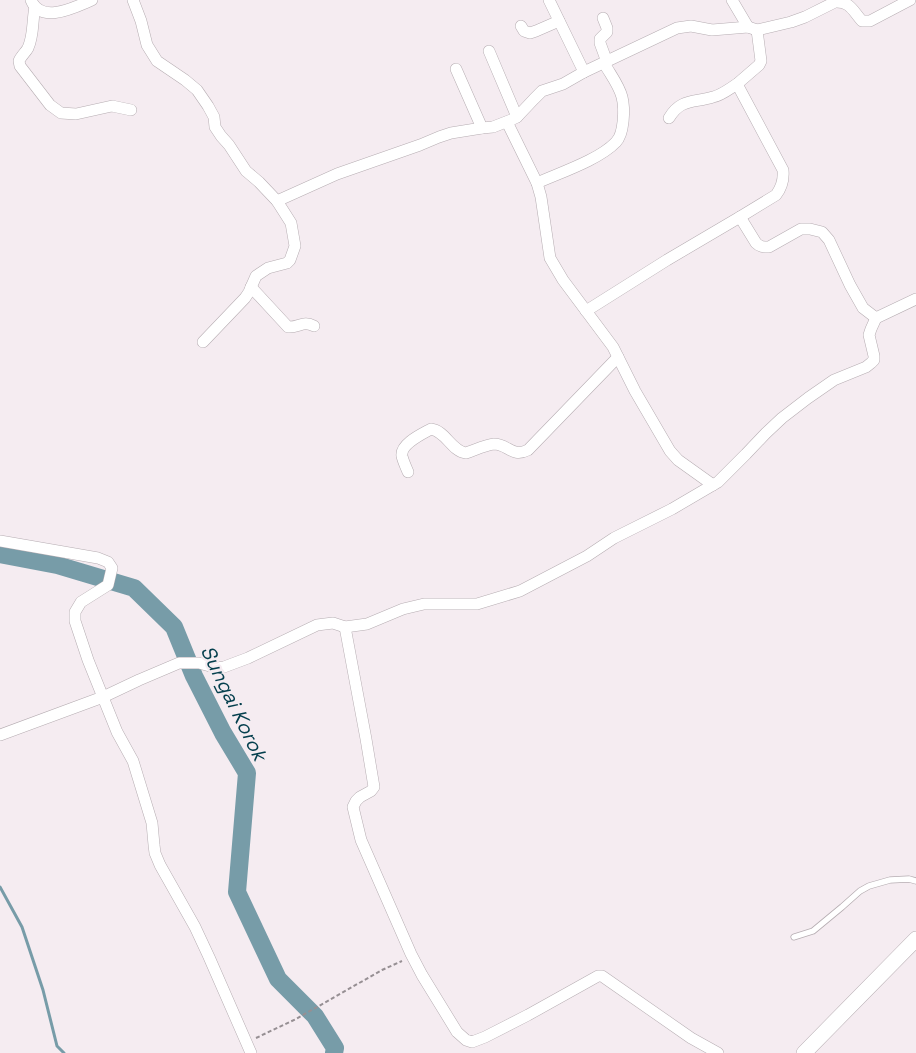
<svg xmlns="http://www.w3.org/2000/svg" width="916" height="1053" font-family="'Space Grotesk',sans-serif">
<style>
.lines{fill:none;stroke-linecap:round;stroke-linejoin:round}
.stream{stroke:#779ca8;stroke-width:3}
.river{stroke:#779ca8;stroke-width:18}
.lane-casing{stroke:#b6adb2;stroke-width:7}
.street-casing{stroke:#b6adb2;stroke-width:12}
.secondary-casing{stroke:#b6adb2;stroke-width:16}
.path{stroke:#968f93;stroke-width:2;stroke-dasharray:4 2.5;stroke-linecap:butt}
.lane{stroke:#fff;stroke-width:5.5}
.street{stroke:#fff;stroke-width:11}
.secondary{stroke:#fff;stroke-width:15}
.labels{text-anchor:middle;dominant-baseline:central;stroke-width:4.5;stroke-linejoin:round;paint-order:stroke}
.water-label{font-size:20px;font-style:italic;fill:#043f4d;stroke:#f5ecf1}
</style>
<rect width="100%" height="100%" fill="#f5ecf1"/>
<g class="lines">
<!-- stream -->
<path class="stream" d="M0 887 22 927 43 990 57 1046 64 1053"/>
<!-- river -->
<path class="river" d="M0 554 57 565 134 588 174 627 194 676 223 733 247 773 237 892 278 979 315 1016 335 1048 334 1053"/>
<defs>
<path id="lane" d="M794 937 813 931 842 907 860 891 869 886 890 880 909 879 916 881"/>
<g id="street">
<path d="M31 0C41 25 75 7 92 0"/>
<path d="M133 0 141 21 147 45 157 61 185 80 197 90 208 106 214 117 215 127 221 136 229 145 246 171 259 182 277 201 291 223 295 246 290 260 287 263 268 268 256 276 249 292 245 298 203 342"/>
<path d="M549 0 584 72"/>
<path d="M732 0 748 27"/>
<path d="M35 7C32 21 34 35 28 48 26 52 21 56 19 61L20 66 50 105 61 113 76 114 112 106 131 110"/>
<path d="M603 18 607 28V32L600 39V43L607 62"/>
<path d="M521 26 524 31 530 33 536 31 559 21"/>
<path d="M489 51 517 117"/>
<path d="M456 69 482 128"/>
<path d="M669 118C681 98 694 103 713 97 722 95 729 89 737 84"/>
<path d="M507 122 537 183 541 197 550 258 563 280 613 347 635 391 670 451 678 460 713 485"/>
<path d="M537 183C559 173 599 160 616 142 624 134 625 109 622 97 619 85 610 74 604 63"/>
<path d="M277 201 337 174 420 145 439 137 451 133 482 128 493 127 511 120 517 117 534 99 542 91 563 84 584 72 677 28 691 26 712 30 748 27 757 30 791 22 805 17 835 2C850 1 853 11 862 21H870L910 0"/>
<path d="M740 217 756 243C760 247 763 247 769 247L801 229H810L822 232 829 240 850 285 863 308 876 318"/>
<path d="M251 287 288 327C299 328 303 320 314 326"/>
<path d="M586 311 667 260 740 217 776 195C782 187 784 180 783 170L737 84 759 65 761 61 757 30"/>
<path d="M408 472C406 467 403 461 402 456 400 444 422 434 431 429 446 431 451 451 466 453 475 450 485 445 494 444 508 444 512 458 528 450L618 357"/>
<path d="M0 541 98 558 108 562 112 568 108 585 81 602 75 612V621L88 660 117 732 133 761 152 823 154 845 155 853 160 865 195 927 209 957 251 1053"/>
<path d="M345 627 366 739 374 787 371 791 360 797 356 801 353 807 361 840 411 954 422 975 457 1032 466 1040 472 1042 485 1037 528 1015 598 976H602L691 1038 718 1053"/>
<path d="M0 735 103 697 139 680 179 663H199L217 668 224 667 248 658 317 625 333 623 345 627 367 624 403 609 424 604H477L520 591 587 556 614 538 672 509 718 482 746 454 766 433 782 418 808 398 834 380 866 367 871 363 874 360V356L869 335 871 329 876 318 916 299"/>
</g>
<path id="secondary" d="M804 1053 916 939"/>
</defs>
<!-- lane casing -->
<use href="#lane" class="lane-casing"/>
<!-- street casing -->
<use href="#street" class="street-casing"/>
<!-- secondary casing -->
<use href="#secondary" class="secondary-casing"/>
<!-- path -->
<path class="path" d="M256 1038 296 1019 382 970 402 961"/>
<!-- lane -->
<use href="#lane" class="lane"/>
<!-- street -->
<use href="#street" class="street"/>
<!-- secondary -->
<use href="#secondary" class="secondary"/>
</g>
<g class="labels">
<!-- water labels -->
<g class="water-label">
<text transform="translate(234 703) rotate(64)">Sungai Korok</text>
</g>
</g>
</svg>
